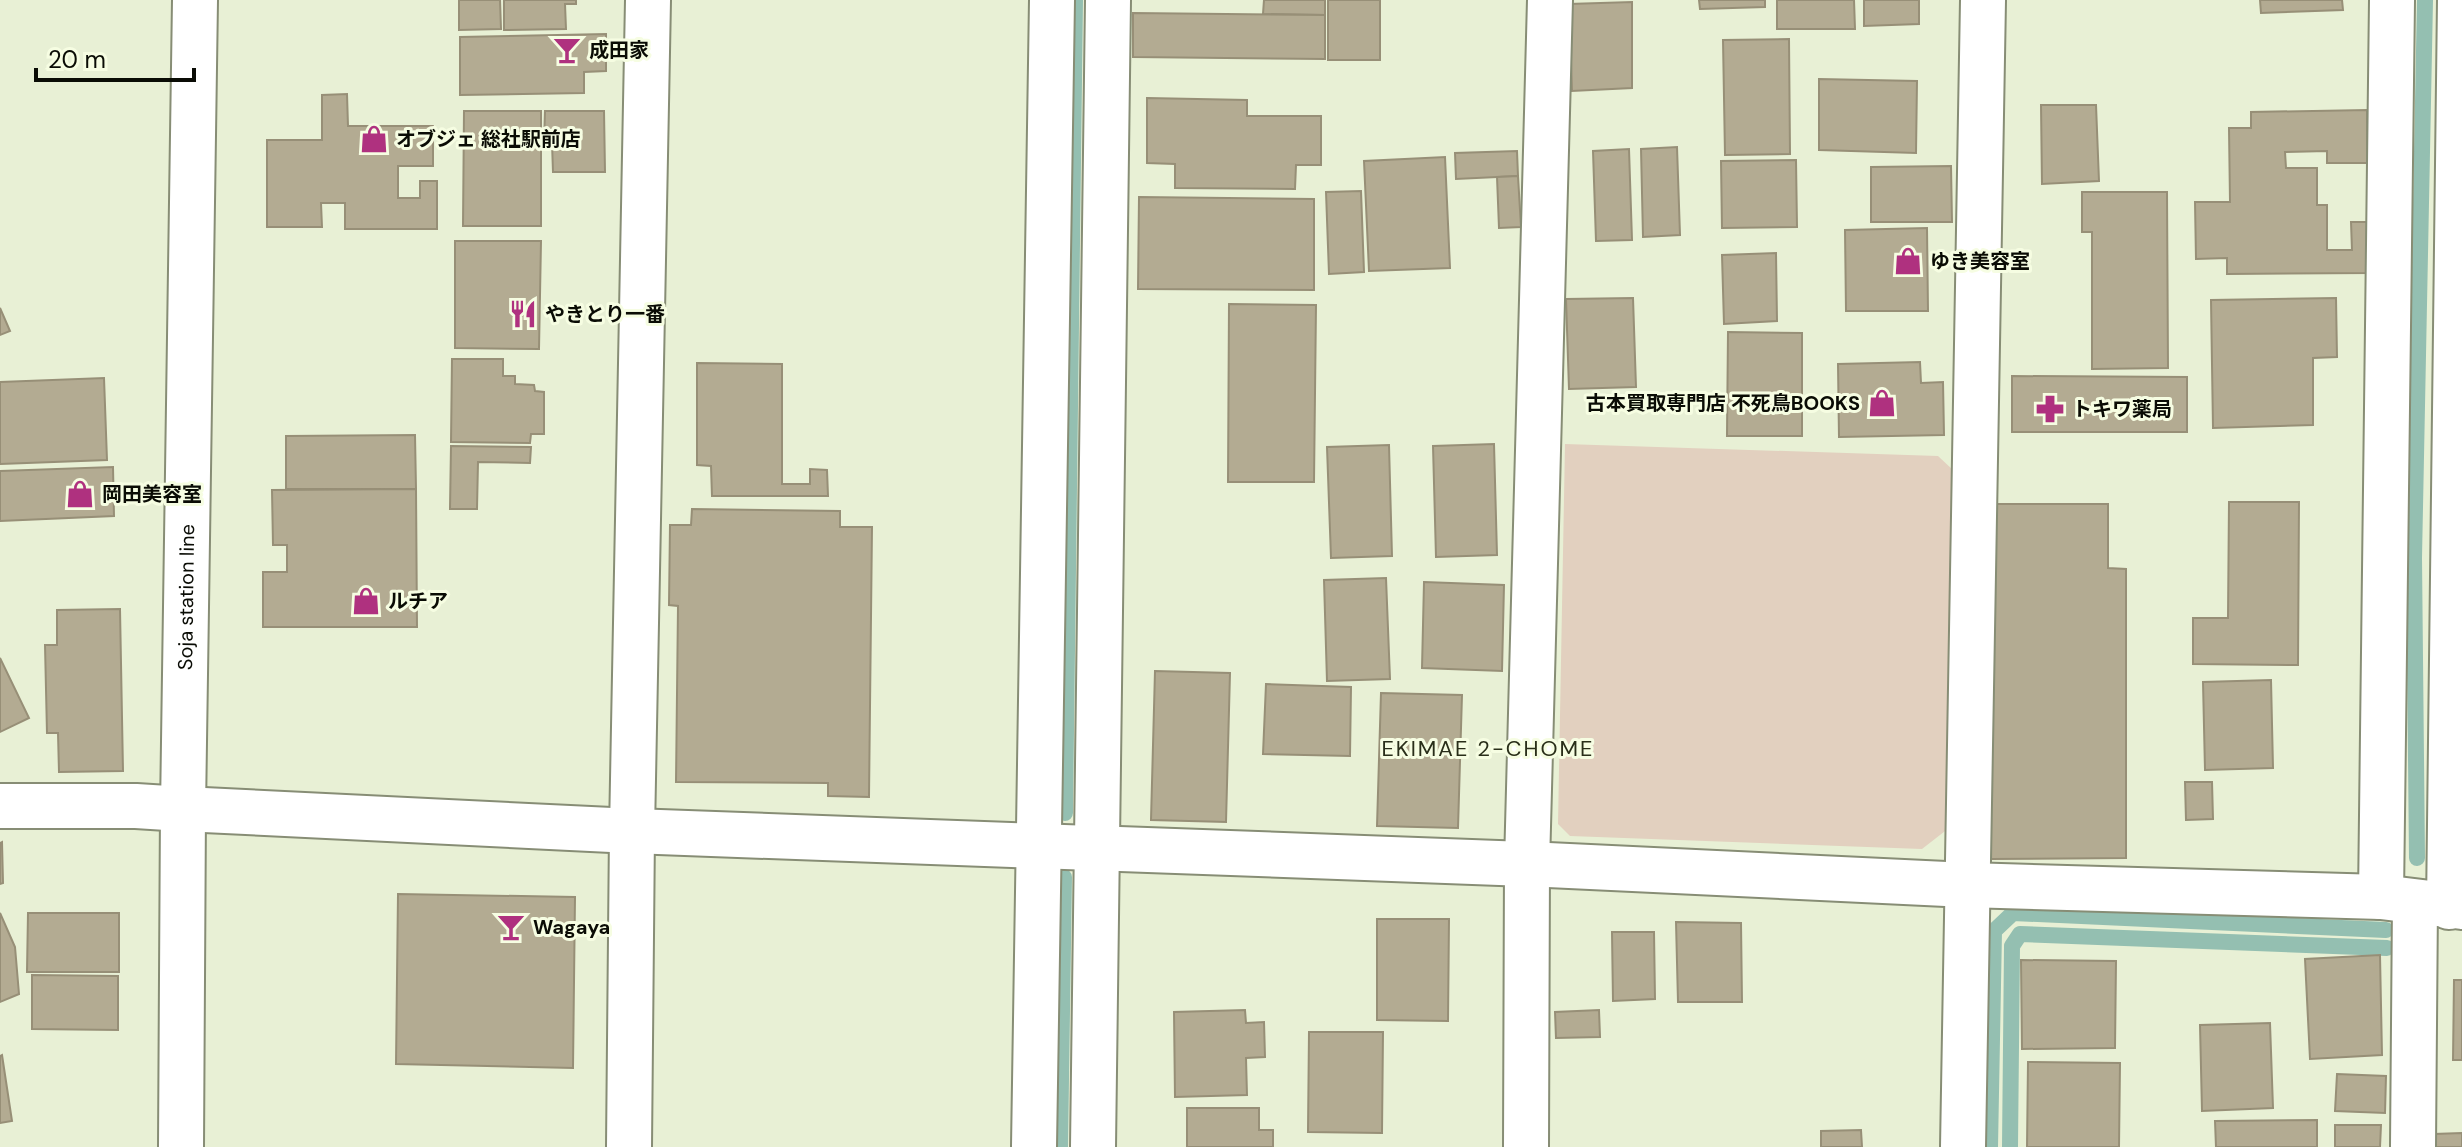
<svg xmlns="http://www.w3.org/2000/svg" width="2462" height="1147" font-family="'DM Sans','Noto Sans JP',sans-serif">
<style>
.green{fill:#e2d0bf}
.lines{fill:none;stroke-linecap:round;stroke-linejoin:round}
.stream{stroke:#94bfb1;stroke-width:16}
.building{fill:#b3ab92;stroke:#978f77;stroke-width:2}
.street-casing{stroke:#878d75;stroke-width:48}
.secondary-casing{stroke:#878d75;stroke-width:48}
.street{stroke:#fff;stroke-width:44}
.secondary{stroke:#fff;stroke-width:44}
.labels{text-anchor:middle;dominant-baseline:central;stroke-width:6;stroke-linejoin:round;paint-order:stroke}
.poi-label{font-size:20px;font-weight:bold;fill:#0a0c05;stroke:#f6fde2;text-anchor:start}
.street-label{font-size:20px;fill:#0a0c05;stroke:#f6fde2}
.neighbourhood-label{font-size:22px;letter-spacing:2px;fill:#292e19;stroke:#f6fde2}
</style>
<rect width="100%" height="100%" fill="#e8f0d5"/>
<!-- green -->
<path class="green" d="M1565 444 1938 456 1953 470 1949 828 1922 849 1570 836 1558 824Z"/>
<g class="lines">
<!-- stream -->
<g class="stream">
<path d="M1065 813 1075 0"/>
<path d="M2417 858 2414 558 2425 0"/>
<path d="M1060 1147 1064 877"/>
<path d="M1990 1147 1994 931 2013 913 2386 930"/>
<path d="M2010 1147 2012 946 2020 934 2387 948"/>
</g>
</g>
<!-- building -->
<g class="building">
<path d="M459 0H500L501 29 459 30Z"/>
<path d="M504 0H576V4H565L566 29 504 30Z"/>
<path d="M1264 0H1325V15L1263 14Z"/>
<rect x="1328" y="0" width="52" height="60"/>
<path d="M1699 0H1765V7L1700 9Z"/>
<path d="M1777 0H1854L1855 29H1777Z"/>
<path d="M1864 0H1919V24L1864 26Z"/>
<path d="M2260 0H2342L2343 10 2261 13Z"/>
<path d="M1632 2V88L1572 91 1569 4Z"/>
<path d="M1133 13 1325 15V59L1133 57Z"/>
<path d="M606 34V71L584 72V93L460 95V37Z"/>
<path d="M1789 39 1790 154 1725 155 1723 40Z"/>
<path d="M1819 79 1917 81 1916 153 1819 150Z"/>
<path d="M347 94 348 126H433V166H398V198H420V181H437V229H345V203H321L322 227H267V140H322V95Z"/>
<path d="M1147 98 1247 100V116H1321V165H1296L1295 189 1175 188V164L1147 163Z"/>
<path d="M2041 105H2096L2099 181 2042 184Z"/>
<path d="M2367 110V163H2327V151L2285 152 2286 168H2317V205H2327V250H2352L2351 222H2372V273L2227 274V258L2196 259 2195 202H2230L2229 128H2251V112Z"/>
<path d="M464 111H541V226H463Z"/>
<path d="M545 111H604L605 172H553L552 143H544Z"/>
<path d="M1677 147 1680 235 1643 237 1641 149Z"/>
<path d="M1629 149 1632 240 1596 241 1593 151Z"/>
<path d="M1517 151 1518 176 1456 179 1455 153Z"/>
<path d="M1445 157 1450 268 1369 271 1364 161Z"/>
<path d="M1796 160 1797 227 1722 228 1721 161Z"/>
<path d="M1951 166 1952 222H1871V167Z"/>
<path d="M1518 176 1521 227 1499 228 1497 177Z"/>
<path d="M1361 191 1364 272 1329 274 1326 192Z"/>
<path d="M2082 192H2167L2168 368 2092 369V232H2082Z"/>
<path d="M1139 197 1314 199V290L1138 289Z"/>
<path d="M1927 228 1928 311H1846L1845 230Z"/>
<path d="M455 241H541L539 349 455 348Z"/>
<path d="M1776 253 1777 321 1724 324 1722 255Z"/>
<path d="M1633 298 1636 387 1569 389 1566 299Z"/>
<path d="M2336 298 2337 357 2313 358V425L2213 428 2211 300Z"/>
<path d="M1229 304 1316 305 1314 482H1228Z"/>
<path d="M0 308 10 331 0 335Z"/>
<path d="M1728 332 1802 333V436H1727Z"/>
<path d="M452 359H503V376H515V384L534 385 535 391 544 392V434H531L530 443 451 442Z"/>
<path d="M1920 362 1921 383 1943 382 1944 435 1839 437 1838 364Z"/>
<path d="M697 363 782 364V484H810V469L827 470 828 496H712L711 466 697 465Z"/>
<path d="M2012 376 2187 377V432H2012Z"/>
<path d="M104 378 107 460 0 464V382Z"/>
<path d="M415 435 416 489H286V436Z"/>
<path d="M1494 444 1497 555 1436 557 1433 446Z"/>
<path d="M1389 445 1392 556 1331 558 1327 447Z"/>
<path d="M451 446 531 447 530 463 478 462 477 509H450Z"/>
<path d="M113 467 114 516 0 521V471Z"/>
<path d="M416 489 417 627H263V572H287V545H273L272 490Z"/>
<path d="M2229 502H2299L2298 665 2193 664V618H2228Z"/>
<path d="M1991 504H2108V568L2126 569V858L1991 859Z"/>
<path d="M692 509 840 511V527H872L869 797 828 796V783L676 782 678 606 669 605 670 525H691Z"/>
<path d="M1386 578 1390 679 1327 681 1324 580Z"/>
<path d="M1424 582 1504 585 1502 671 1422 668Z"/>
<path d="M120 609 123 771 59 772 58 733H47L45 645H57V610Z"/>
<path d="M0 658 29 718 0 732Z"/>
<path d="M1155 671 1230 673 1226 822 1151 820Z"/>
<path d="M2271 680 2273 768 2205 770 2203 682Z"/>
<path d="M1266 684 1351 687 1350 756 1263 754Z"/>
<path d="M1381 693 1462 695 1458 828 1377 826Z"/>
<path d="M2185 782H2212L2213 819 2186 820Z"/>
<path d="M2 842 3 883 0 884V843Z"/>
<path d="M398 894 575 897 573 1068 396 1064Z"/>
<path d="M0 913 15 947 19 994 0 1002Z"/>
<path d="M28 913H119V972H27Z"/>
<path d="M1377 919H1449L1448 1021 1377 1020Z"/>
<path d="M1676 922 1741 923 1742 1002H1678Z"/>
<path d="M1612 932H1654L1655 999 1613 1001Z"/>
<path d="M2380 955 2382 1055 2310 1059 2305 959Z"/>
<path d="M2021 960 2116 961 2115 1048 2022 1049Z"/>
<path d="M32 975 118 976V1030L32 1029Z"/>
<path d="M2454 980H2462V1060H2453Z"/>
<path d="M1245 1010 1246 1023 1264 1022 1265 1057 1246 1058 1247 1095 1175 1097 1174 1012Z"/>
<path d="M1599 1010 1600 1037 1556 1038 1555 1012Z"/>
<path d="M2270 1023 2273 1108 2202 1111 2200 1025Z"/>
<path d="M1309 1032H1383L1382 1133 1308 1132Z"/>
<path d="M2 1055 12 1121 0 1123V1056Z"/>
<path d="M2028 1062 2120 1063 2119 1147H2027Z"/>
<path d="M2337 1074 2386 1076 2385 1113 2335 1111Z"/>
<path d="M1187 1108H1259V1130H1273V1147H1187Z"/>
<path d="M2317 1120V1147H2216L2215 1121Z"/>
<path d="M2335 1125H2381L2380 1147H2335Z"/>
<path d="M1861 1130 1862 1147H1821V1131Z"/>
<path d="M2462 1133V1147H2435L2434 1134Z"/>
</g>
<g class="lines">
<defs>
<g id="street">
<path d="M183 809 632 831 1527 864 1967 885 2381 897 2462 907"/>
<path d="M2381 897 2392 0"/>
<path d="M2449 907 2460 0"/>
<path d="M629 1147 632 831 648 0"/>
<path d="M1034 1147 1052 0"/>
<path d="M1093 1147 1108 0"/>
<path d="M1526 1147 1527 864 1550 0"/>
<path d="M1963 1147 1983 0"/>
<path d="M2413 1147 2415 902"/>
</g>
<g id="secondary">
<path d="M0 806H136L183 809"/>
<path id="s1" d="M181 1147 183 809 195 0"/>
</g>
</defs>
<!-- street casing -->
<use href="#street" class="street-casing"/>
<!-- secondary casing -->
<use href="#secondary" class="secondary-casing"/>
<!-- street -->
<use href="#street" class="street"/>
<!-- secondary -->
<use href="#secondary" class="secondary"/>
</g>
<!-- icons -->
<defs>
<symbol id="bar-bare" viewBox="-9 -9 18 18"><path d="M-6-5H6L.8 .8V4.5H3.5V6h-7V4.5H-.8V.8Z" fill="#af317f" stroke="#f6fde2" stroke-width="2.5" paint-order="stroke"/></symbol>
<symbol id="shop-bare" viewBox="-9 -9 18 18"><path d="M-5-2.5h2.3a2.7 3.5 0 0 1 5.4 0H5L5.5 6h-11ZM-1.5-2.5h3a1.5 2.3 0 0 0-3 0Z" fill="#af317f" stroke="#f6fde2" stroke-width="2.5" paint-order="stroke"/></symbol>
<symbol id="restaurant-bare" viewBox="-9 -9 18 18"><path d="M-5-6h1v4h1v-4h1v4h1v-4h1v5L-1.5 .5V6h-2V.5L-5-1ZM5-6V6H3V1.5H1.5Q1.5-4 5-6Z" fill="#af317f" stroke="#f6fde2" stroke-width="2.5" paint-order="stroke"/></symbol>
<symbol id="pharmacy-bare" viewBox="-9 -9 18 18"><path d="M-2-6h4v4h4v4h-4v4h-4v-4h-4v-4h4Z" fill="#af317f" stroke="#f6fde2" stroke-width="2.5" paint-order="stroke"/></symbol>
</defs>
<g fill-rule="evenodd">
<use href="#bar-bare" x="547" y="30" width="40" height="40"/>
<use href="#shop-bare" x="354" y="119" width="40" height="40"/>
<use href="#shop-bare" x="1888" y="241" width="40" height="40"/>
<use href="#restaurant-bare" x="503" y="294" width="40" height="40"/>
<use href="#shop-bare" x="1862" y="383" width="40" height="40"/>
<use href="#pharmacy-bare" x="2030" y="389" width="40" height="40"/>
<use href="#shop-bare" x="60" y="474" width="40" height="40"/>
<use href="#shop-bare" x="346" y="581" width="40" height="40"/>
<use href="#bar-bare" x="491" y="907" width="40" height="40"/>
</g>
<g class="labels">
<!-- poi labels -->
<g class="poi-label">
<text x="589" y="50">成田家</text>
<text x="396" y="139">オブジェ 総社駅前店</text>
<text x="1930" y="261">ゆき美容室</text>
<text x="545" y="314">やきとり一番</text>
<text x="1860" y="403" text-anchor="end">古本買取専門店 不死鳥BOOKS</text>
<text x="2072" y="409">トキワ薬局</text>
<text x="102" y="494">岡田美容室</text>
<text x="388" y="601">ルチア</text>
<text x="533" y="927">Wagaya</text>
</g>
<!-- street labels -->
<g class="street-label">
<text stroke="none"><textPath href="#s1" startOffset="550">Soja station line</textPath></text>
</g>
<!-- neighbourhood labels -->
<g class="neighbourhood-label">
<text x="1488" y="748">EKIMAE 2-CHOME</text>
</g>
</g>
<!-- scale -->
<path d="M36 68v12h158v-12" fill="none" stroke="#0a0c05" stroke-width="4"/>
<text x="48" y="68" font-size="24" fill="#0a0c05" stroke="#f6fde2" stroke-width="6" paint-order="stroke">20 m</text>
</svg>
